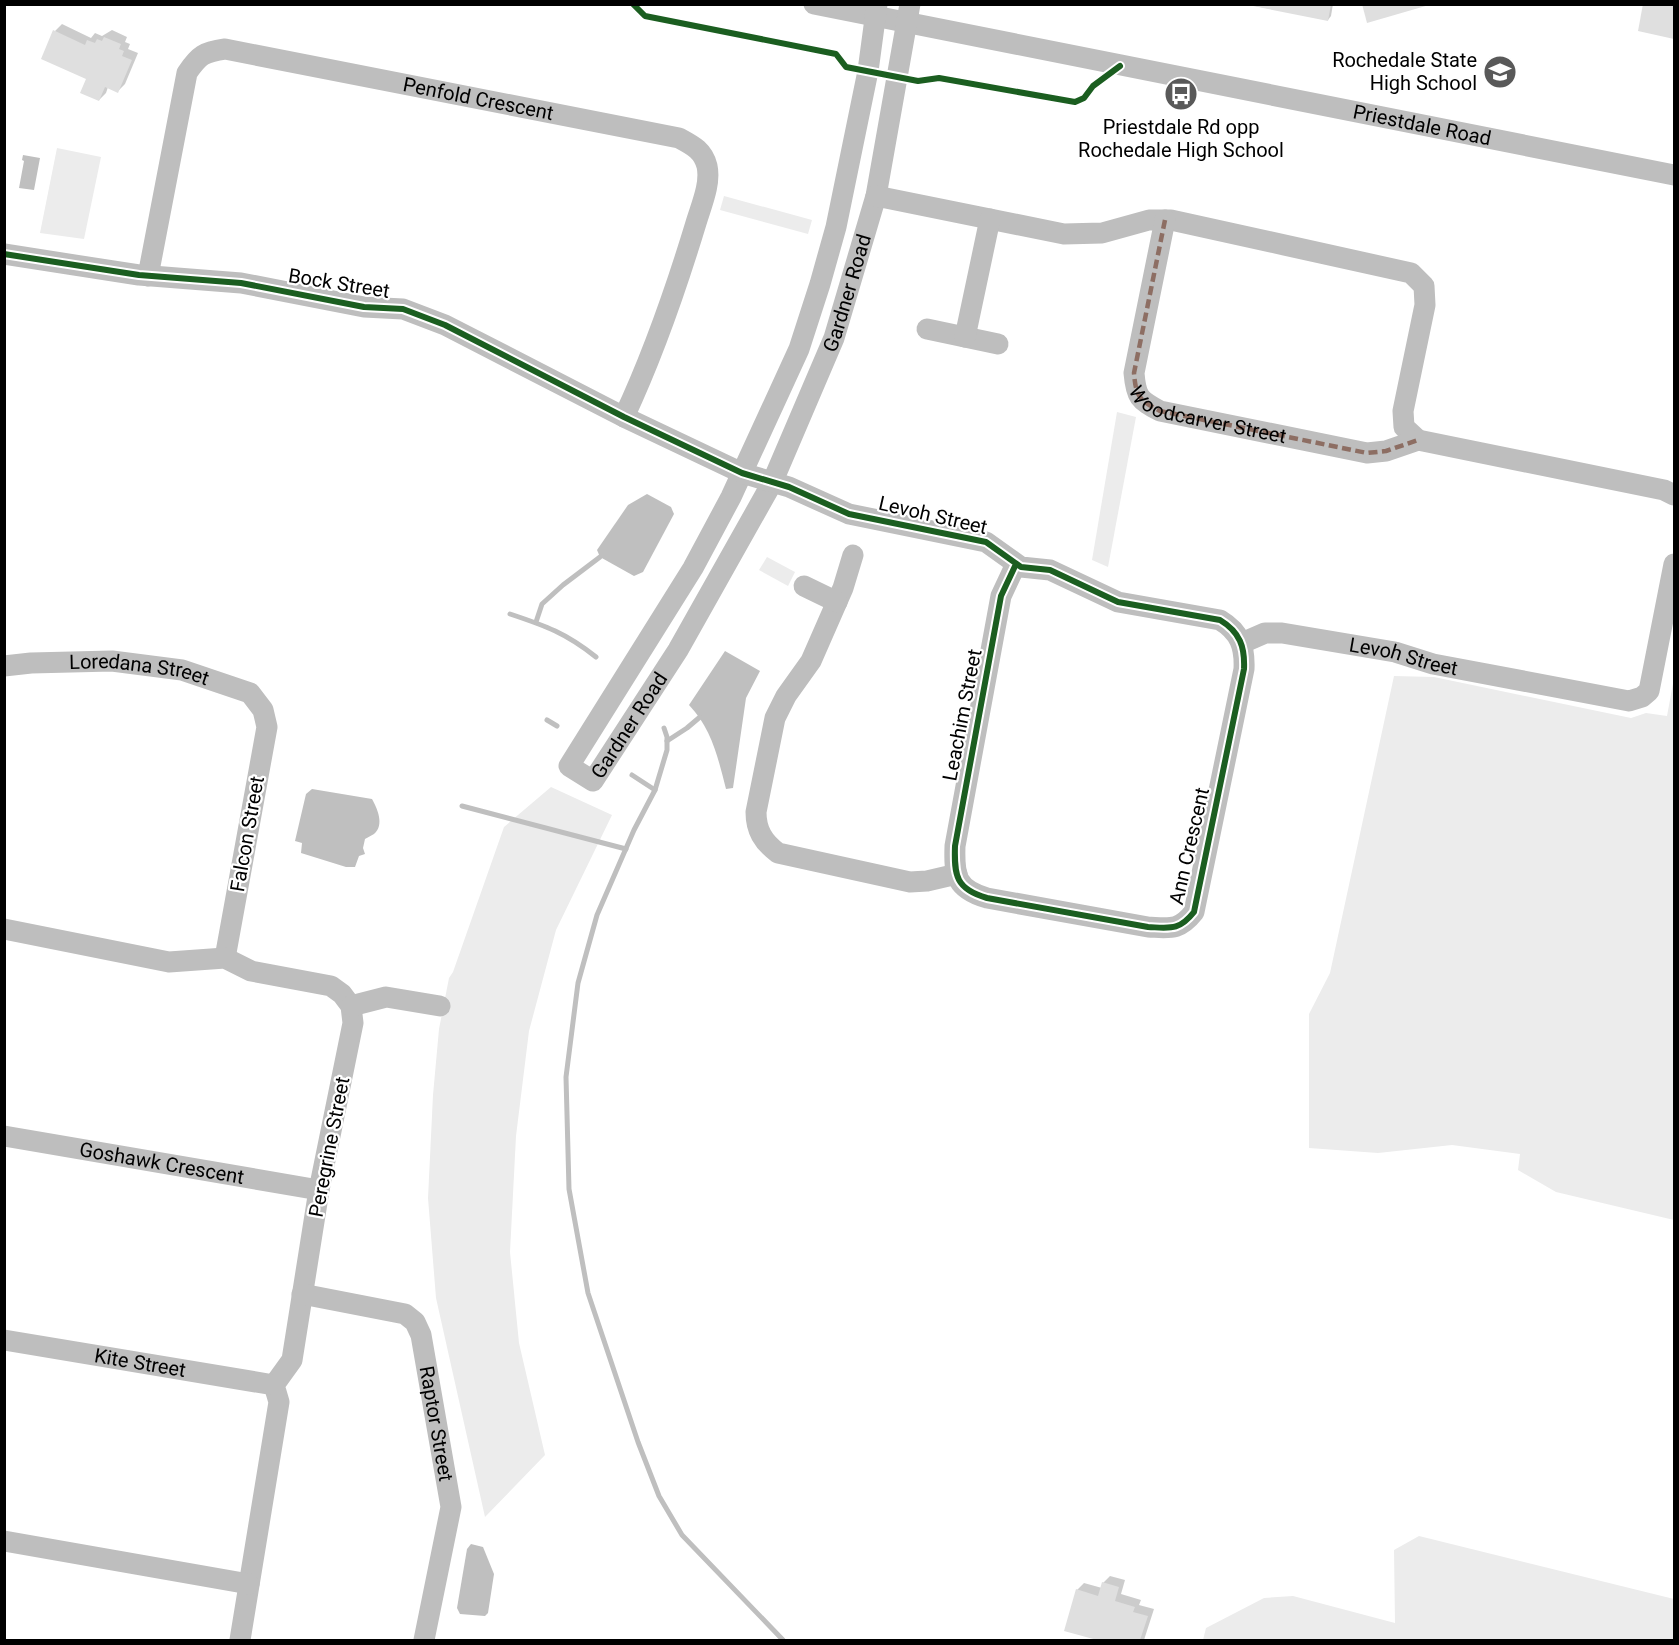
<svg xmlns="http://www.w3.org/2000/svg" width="1679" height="1645" font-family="Roboto,sans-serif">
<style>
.green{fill:#ececec}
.water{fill:#bfbfbf}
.shadow{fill:#0003}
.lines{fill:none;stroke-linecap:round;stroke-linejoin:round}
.stream{stroke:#bfbfbf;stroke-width:5}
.building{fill:#dfdfdf}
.minor{stroke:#bebebe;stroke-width:21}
.quiet{stroke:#8d6e63;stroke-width:4.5;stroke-dasharray:9 4.5;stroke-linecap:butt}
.cycleway-casing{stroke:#fff;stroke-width:10}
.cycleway{stroke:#1b5e20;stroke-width:6}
.labels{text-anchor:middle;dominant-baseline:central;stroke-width:4.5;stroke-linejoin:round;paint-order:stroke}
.poi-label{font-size:20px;fill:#000;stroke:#fff;text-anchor:end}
.street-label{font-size:20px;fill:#000;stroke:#fff}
</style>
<rect width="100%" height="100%" fill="#fff"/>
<!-- green -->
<g class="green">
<path d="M57 148 101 157 84 239 40 233Z"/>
<path d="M724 196 812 220 808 234 720 210Z"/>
<path d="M1117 412 1136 417 1108 567 1092 560Z"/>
<path d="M767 557 795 572 788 586 759 570Z"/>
<path d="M1394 676 1434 677 1631 718 1646 713 1667 716 1674 678V1220L1556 1192 1518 1170 1520 1154 1452 1145 1378 1153 1309 1148V1014L1330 973Z"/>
<path d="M551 787 612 815 556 930 529 1031 516 1136 510 1252 519 1343 545 1455 485 1517 436 1298 428 1198 433 1095 439 1029 449 978 453 972 504 827Z"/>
<path d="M1419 1536 1674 1599V1640H1203L1206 1628 1264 1598 1293 1596 1395 1623 1394 1550Z"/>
</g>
<!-- water -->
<g class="water">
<path d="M23 155 40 158 34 190 19 188 24 161 22 160Z"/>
<path d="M647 494 671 507 674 514 643 572 634 576 600 557 597 550 628 505Z"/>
<path d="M725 651 760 671 746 698 733 788 726 789C718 758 712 729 689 705Z"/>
<path d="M312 789 372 799C377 808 385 825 374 834 371 836 368 837 365 839L363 848 365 854 359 856 355 867H346L301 853 302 843 295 841 306 794Z"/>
<path d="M471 1544 483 1547 494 1574 488 1613 485 1616 460 1614 457 1608 467 1549Z"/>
</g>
<!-- shadow -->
<g class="shadow">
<path d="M1245 4H1333L1331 16 1328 20Z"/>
<path d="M62 24 91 38 95 33 102 36 112 30 127 37 125 42 130 44 128 49 138 53 125 84 118 91 108 87 106 93 99 100 88 78 55 31Z"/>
<path d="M1110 1576 1125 1580 1121 1594 1141 1600 1139 1605 1154 1609 1144 1640H1102L1066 1630 1077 1590 1084 1583 1102 1588 1103 1583Z"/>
</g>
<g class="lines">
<!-- stream -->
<g class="stream">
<path d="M510 614C546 626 566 633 596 657"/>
<path d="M536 622 542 604 563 585 600 557"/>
<path d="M547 720 557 726"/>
<path d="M664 728 667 737V750L655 790 634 830 597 915 578 983 566 1077 569 1189 588 1293 638 1442 659 1496 682 1535 783 1640"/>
<path d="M667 741 687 728 700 717"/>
<path d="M632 775 655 790"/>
<path d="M462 806 626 849"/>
</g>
</g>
<!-- building -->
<g class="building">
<path d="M1243 4H1331L1328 21Z"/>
<path d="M1362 4H1429V5L1367 23Z"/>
<path d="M1643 4H1674V39L1638 31Z"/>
<path d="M53 30 85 45 87 40 95 43 97 39 102 41 104 37 121 44 119 49 124 51 122 56 132 60 118 93 105 87 99 101 80 93 86 79 41 59Z"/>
<path d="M1102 1582 1119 1587 1115 1601 1135 1607 1133 1612 1148 1616 1140 1640H1097L1064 1631 1076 1589 1098 1596Z"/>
</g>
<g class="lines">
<!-- minor -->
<g class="minor">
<path id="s1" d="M814 4 1674 175"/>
<path id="s2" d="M877 4 868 71 836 227 820 284 799 349 731 497 693 568 569 766 593 781 678 650 772 483 834 338 876 196 910 4"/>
<path d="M876 196 1064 234 1102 233 1149 220H1171L1411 273 1424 286 1425 305 1403 411 1404 427 1418 440"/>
<path d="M1165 220 1134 373C1136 397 1139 400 1160 411L1367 453 1386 451 1418 440 1664 490 1674 495"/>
<path d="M4 254 139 275 241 283 364 307 403 309 445 325 624 417 742 473 789 487 849 514 986 542 1021 567 1050 570 1118 602 1220 620C1240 632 1245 647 1244 669L1194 912C1179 931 1170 928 1148 927L987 898C956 889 954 876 955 846L1001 596 1016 564"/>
<path id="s3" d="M148 276 187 73C199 55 204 52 225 49L679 138C692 145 703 150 707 166 711 184 701 206 696 223 676 289 653 355 624 417"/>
<path d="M927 329 998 344"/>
<path d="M965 337 990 219"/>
<path d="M853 555 843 588 811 661 786 696 775 718 756 812C756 830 763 842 778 853L910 882 927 881 957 874"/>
<path d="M804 586 837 602"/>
<path id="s4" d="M1242 643 1265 633H1282L1395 652 1433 664 1629 701 1642 697 1649 691 1674 564"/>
<path id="s5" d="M4 666 31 663 112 661 182 670 250 693 263 710 267 727 225 958"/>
<path d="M4 929 169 962 225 958 251 971 331 986 342 994 351 1006 353 1023 319 1190 292 1360 274 1385 279 1402 240 1640"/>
<path d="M351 1006 386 997 440 1006"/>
<path id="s6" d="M4 1136 319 1190"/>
<path id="s7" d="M302 1294 405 1314 415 1322 421 1335 451 1507 424 1640"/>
<path id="s8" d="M4 1340 274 1385"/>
<path d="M4 1541 249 1584"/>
</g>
<!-- quiet -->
<path class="quiet" id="s9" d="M1165 220 1134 373C1136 397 1139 400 1160 411L1367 453 1386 451 1418 440"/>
<defs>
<g id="cycleway">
<path d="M633 4 645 16 836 54 846 67 918 81 939 78 1075 102 1084 98 1093 86 1120 66"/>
<path d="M4 254 139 275 241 283 364 307 403 309 445 325 624 417 742 473 789 487 849 514 986 542 1021 567 1050 570 1118 602 1220 620C1240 632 1245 647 1244 669L1194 912C1179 931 1170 928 1148 927L987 898C956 889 954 876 955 846L1001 596 1016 564"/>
</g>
</defs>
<!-- cycleway casing -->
<use href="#cycleway" class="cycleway-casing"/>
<!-- cycleway -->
<use href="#cycleway" class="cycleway"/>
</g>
<!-- icons -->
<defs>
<symbol id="school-disc" viewBox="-11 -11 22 22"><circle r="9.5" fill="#595959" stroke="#fff"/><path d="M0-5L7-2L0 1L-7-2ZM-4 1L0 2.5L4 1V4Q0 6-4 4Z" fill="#fff"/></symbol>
<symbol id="bus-disc" viewBox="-11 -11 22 22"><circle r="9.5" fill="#595959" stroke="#fff"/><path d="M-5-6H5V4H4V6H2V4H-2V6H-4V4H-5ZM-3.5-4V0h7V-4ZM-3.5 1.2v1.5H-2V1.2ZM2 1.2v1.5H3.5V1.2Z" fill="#fff"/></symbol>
</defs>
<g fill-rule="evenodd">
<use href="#school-disc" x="1481" y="53" width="38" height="38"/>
<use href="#bus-disc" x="1162" y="75" width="38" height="38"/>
</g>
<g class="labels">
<!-- poi labels -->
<g class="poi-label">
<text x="1477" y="60">Rochedale State<tspan x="1477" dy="23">High School</tspan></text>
<text x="1181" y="127" text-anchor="middle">Priestdale Rd opp<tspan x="1181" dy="23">Rochedale High School</tspan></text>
</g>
<!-- street labels -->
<g class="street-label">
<text stroke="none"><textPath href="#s3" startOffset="512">Penfold Crescent</textPath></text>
<text stroke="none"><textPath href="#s1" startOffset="620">Priestdale Road</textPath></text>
<text transform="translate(339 283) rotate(9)">Bock Street</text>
<text stroke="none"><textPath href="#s2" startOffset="1412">Gardner Road</textPath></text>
<text stroke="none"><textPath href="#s9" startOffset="252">Woodcarver Street</textPath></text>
<text transform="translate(933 515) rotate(13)">Levoh Street</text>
<text stroke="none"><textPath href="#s4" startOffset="166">Levoh Street</textPath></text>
<text stroke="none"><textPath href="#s5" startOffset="136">Loredana Street</textPath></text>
<text transform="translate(962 715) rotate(-79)">Leachim Street</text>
<text stroke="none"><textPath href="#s2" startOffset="926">Gardner Road</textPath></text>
<text transform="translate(247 834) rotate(-80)">Falcon Street</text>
<text transform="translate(1189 846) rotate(-77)">Ann Crescent</text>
<text transform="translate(329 1147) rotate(-79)">Peregrine Street</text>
<text stroke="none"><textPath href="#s6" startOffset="160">Goshawk Crescent</textPath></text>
<text stroke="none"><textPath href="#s8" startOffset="138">Kite Street</textPath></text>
<text stroke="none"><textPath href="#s7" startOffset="222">Raptor Street</textPath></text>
</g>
</g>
<!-- border -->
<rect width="1679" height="1645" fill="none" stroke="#000000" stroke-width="12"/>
</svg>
